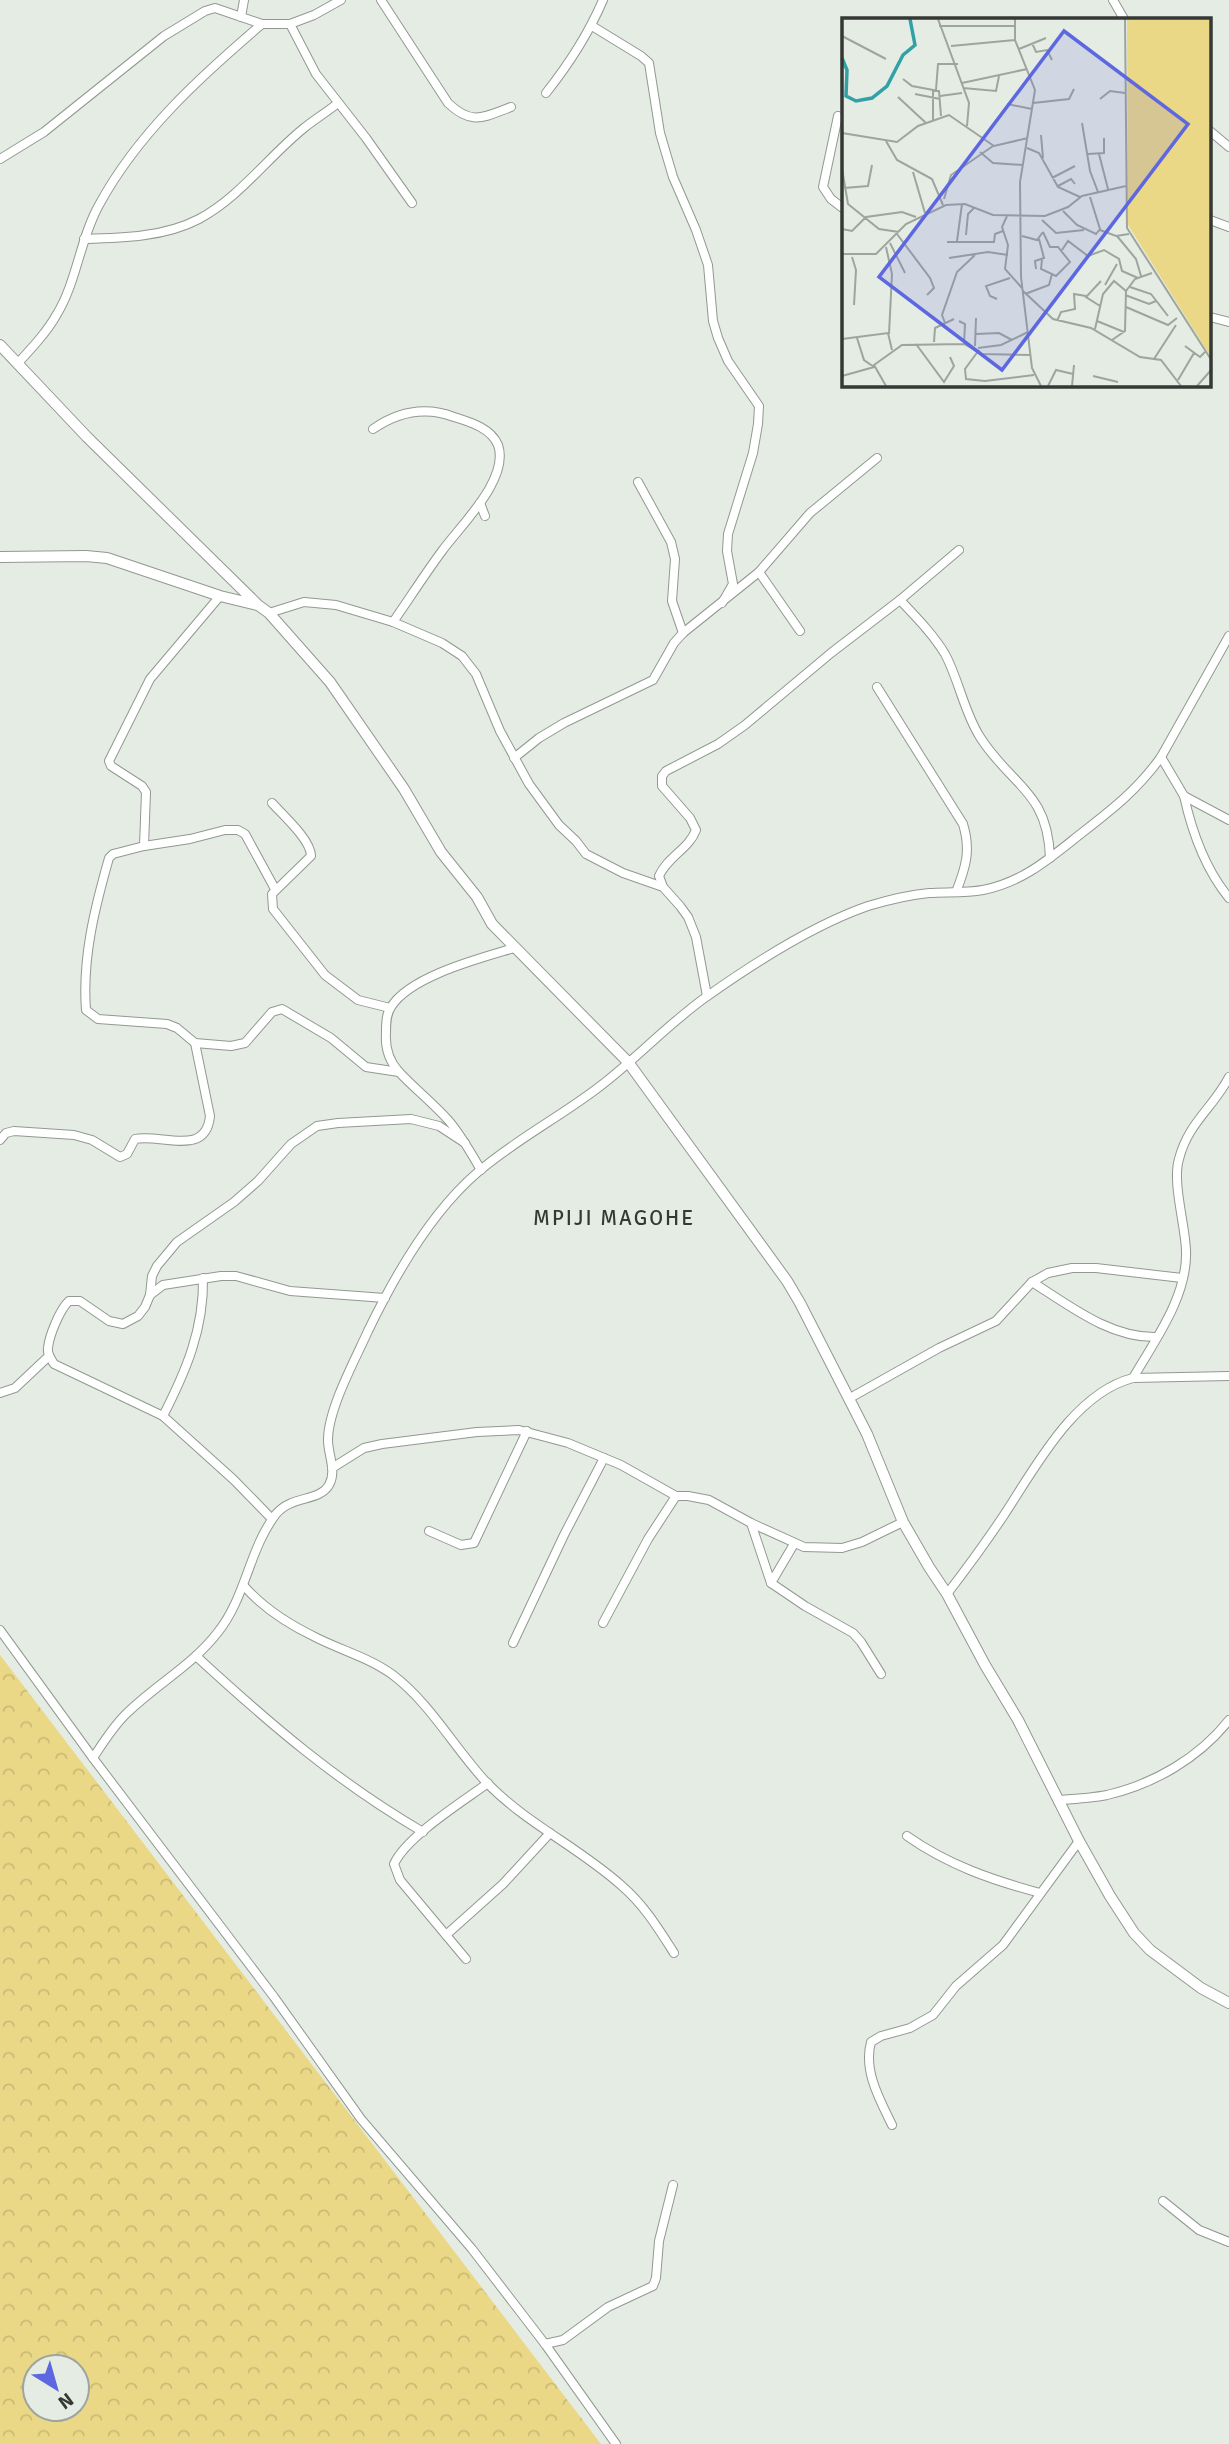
<svg xmlns="http://www.w3.org/2000/svg" width="1229" height="2444" font-family="Signika,sans-serif">
<style>
.forest{fill:url(#forest-crowns);fill-rule:evenodd}
.lines{fill:none;stroke-linecap:round;stroke-linejoin:round}
.minor-casing{stroke:#919991;stroke-width:10}
.tertiary-casing{stroke:#919991;stroke-width:12}
.minor{stroke:#fff;stroke-width:8}
.tertiary{stroke:#fff;stroke-width:10}
.labels{text-anchor:middle;dominant-baseline:central;stroke-width:5;stroke-linejoin:round;paint-order:stroke}
.quarter-label{font-size:21px;letter-spacing:2px;fill:#353835;stroke:#e4ece4}
.inset-river{fill:none;stroke:#32a1a5;stroke-width:3.5}
.inset-road{fill:none;stroke:#9ea49e;stroke-width:2}
.view{fill:#5d68e0;fill-opacity:0.15;stroke:#5d68e0;stroke-width:3.5}
.inset-edge{fill:none;stroke:#353835;stroke-width:3.5}
</style>
<defs>
<pattern id="forest-crowns" width="20" height="18" patternUnits="userSpaceOnUse" patternTransform="scale(1.75)"><rect width="20" height="18" fill="#ebd887"/><path d="M2 6a3 3 0 1 1 6 0M12 15a3 3 0 1 1 6 0" fill="none" stroke="#caba75"/></pattern>
</defs>
<rect width="100%" height="100%" fill="#e4ece4"/>
<!-- forest -->
<path class="forest" d="M0 1655 601 2444H0ZM35 2367H77V2409H35Z"/>
<g class="lines">
<defs>
<g id="minor">
<path d="M381 0 448 103C472 126 484 117 511 107"/>
<path d="M1113 0 1124 19"/>
<path d="M241 17 244 0"/>
<path d="M290 24 316 74 366 138 412 203"/>
<path d="M592 26 641 56 649 63 660 133 673 177 696 230 708 265 713 321 718 338 728 361 759 406 758 424 753 453 728 534 727 551 733 584 722 603"/>
<path d="M546 93C569 64 588 35 603 0"/>
<path d="M838 116 823 187 831 199 844 209"/>
<path d="M1210 131 1229 147"/>
<path d="M0 159 44 132 164 36 205 11 215 8 262 24H290L314 15 341 0"/>
<path d="M1210 220 1229 227"/>
<path d="M84 239C122 238 165 237 199 219 240 197 268 157 304 128 315 119 327 112 338 103"/>
<path d="M1210 317 1229 322"/>
<path d="M17 364C31 349 47 332 57 314 77 281 80 239 99 205 138 133 200 77 262 24"/>
<path d="M373 429C399 411 425 406 454 417 470 422 491 428 498 445 510 479 460 526 442 551 425 574 409 599 393 622"/>
<path d="M638 482 671 542 675 559 672 601 683 633"/>
<path d="M480 503 485 516"/>
<path d="M759 572 800 631"/>
<path d="M900 600C916 617 933 634 945 654 959 680 964 712 980 737 1011 786 1048 791 1050 858"/>
<path d="M269 613 304 602 336 605 393 622 442 643 462 656 476 674 500 731 529 784 559 825 576 841 586 854 623 873 663 887 680 906 688 917 696 937 707 996"/>
<path d="M877 687 963 824C971 850 966 867 956 892"/>
<path d="M1161 757 1184 796 1229 820"/>
<path d="M514 758 539 738 564 723 653 680 674 643 683 633 759 572 810 513 877 458"/>
<path d="M1184 796C1192 832 1206 870 1229 898"/>
<path d="M272 803C283 815 311 840 311 856L272 894 273 909 325 975 358 1000 390 1008"/>
<path d="M144 846 146 792 142 786 111 766 109 761 150 679 220 596"/>
<path d="M663 887 659 876C667 857 689 849 696 830L690 818 662 786V776L666 771 718 744 745 725 831 653 900 600 959 550"/>
<path d="M275 889 245 834 238 830H225L190 839 144 846 113 854 109 858C95 907 82 958 86 1010L98 1019 167 1024 177 1028 195 1043 231 1046 245 1043 272 1012 282 1009 331 1038 366 1067 399 1072"/>
<path d="M0 1140 6 1133 14 1131 74 1135 92 1140 120 1157 127 1154 135 1139C160 1133 206 1158 210 1116L195 1043"/>
<path d="M481 1170C471 1153 461 1135 449 1121 433 1103 415 1089 399 1072 389 1061 385 1047 386 1033 386 1024 386 1014 391 1007 410 976 481 958 514 948"/>
<path d="M1032 1282C1070 1306 1110 1338 1156 1337"/>
<path d="M150 1295 152 1276 157 1266 177 1242 234 1202 258 1181 291 1144 317 1126 338 1123 411 1119 439 1126 465 1143"/>
<path d="M1133 1378C1155 1340 1188 1296 1186 1250 1185 1224 1172 1182 1179 1159 1188 1123 1213 1108 1229 1077"/>
<path d="M0 1393 15 1388 49 1356"/>
<path d="M850 1398 939 1348 996 1321 1032 1282 1048 1273 1072 1268H1096L1182 1278"/>
<path d="M163 1416C186 1371 204 1329 203 1278"/>
<path d="M332 1468 364 1448 382 1444 477 1432 519 1430 568 1443 621 1465 676 1496H688L709 1500 751 1523 804 1547 842 1548 862 1542 903 1522"/>
<path d="M272 1519 234 1480 163 1416 54 1364C51 1359 47 1354 48 1348 49 1336 60 1309 69 1301H80L109 1321 123 1324 138 1316 145 1307 150 1295 163 1285 221 1276H236L290 1291 385 1298"/>
<path d="M751 1523 771 1583 805 1606 853 1633 861 1642 881 1674"/>
<path d="M429 1531 461 1545 474 1543 527 1431"/>
<path d="M771 1583 794 1544"/>
<path d="M244 1586C264 1609 290 1625 317 1638 343 1651 370 1658 393 1675 431 1704 455 1749 487 1783 527 1824 580 1848 622 1886 644 1905 658 1928 674 1953"/>
<path d="M947 1594C967 1568 986 1542 1004 1515 1035 1468 1074 1393 1133 1378L1229 1376"/>
<path d="M603 1623 648 1539 676 1496"/>
<path d="M0 1630 93 1758 274 1997 361 2119 472 2249 545 2344 616 2444"/>
<path d="M513 1643 564 1535 604 1458"/>
<path d="M196 1656C270 1724 336 1781 423 1832"/>
<path d="M93 1758C103 1743 112 1728 125 1715 155 1685 192 1666 218 1632 246 1597 249 1549 276 1514 292 1495 319 1502 329 1485 337 1471 328 1455 328 1440 328 1409 355 1360 368 1331 394 1277 432 1211 478 1172 515 1140 560 1117 599 1087 636 1059 668 1024 706 997 754 963 813 925 868 906 888 900 908 895 929 893 947 892 966 893 983 890 1024 882 1051 857 1083 832 1114 808 1138 789 1161 757L1229 636"/>
<path d="M1059 1800C1075 1799 1092 1798 1107 1795 1154 1784 1199 1758 1229 1720"/>
<path d="M907 1836C948 1865 992 1880 1040 1893"/>
<path d="M446 1935 503 1884 550 1833"/>
<path d="M466 1959 400 1880 394 1864C406 1837 462 1802 488 1783"/>
<path d="M892 2125C880 2100 863 2071 871 2042L881 2036 910 2028 933 2015 956 1986 1003 1945 1079 1841"/>
<path d="M1163 2201 1199 2230 1229 2242"/>
<path d="M545 2344 563 2340 608 2307 653 2286 656 2278 659 2241 673 2185"/>
</g>
<g id="tertiary">
<path d="M0 345 87 437 258 605 269 613 330 682 404 789 441 852 477 897 492 924 628 1062 787 1281 800 1303 867 1434 903 1522 929 1567 947 1594 985 1665 1018 1720 1079 1841 1110 1896 1134 1933 1150 1950 1201 1988 1229 2003"/>
<path d="M0 557 86 556 107 558 220 596 257 605"/>
</g>
</defs>
<!-- minor casing -->
<use href="#minor" class="minor-casing"/>
<!-- tertiary casing -->
<use href="#tertiary" class="tertiary-casing"/>
<!-- minor -->
<use href="#minor" class="minor"/>
<!-- tertiary -->
<use href="#tertiary" class="tertiary"/>
</g>
<g class="labels">
<!-- quarter labels -->
<g class="quarter-label">
<text x="614" y="1218">MPIJI MAGOHE</text>
</g>
</g>
<!-- overview -->
<g transform="translate(842 18)">
<rect width="369" height="369" fill="#e4ece4"/>
<path d="M285 1H369V339L286 207Z" fill="#ebd887"/>
<path class="inset-river" d="M0 40 5 52 4 78 14 83 30 80 45 68 61 37 73 27 68 1"/>
<path class="inset-road" d="M96 1 127 85 125 108M173 1V22L193 72 178 164 179 259 190 350 199 368M283 1 285 210 370 343M97 8H172M0 18 44 41M190 25 194 34 205 32 210 42M109 28 173 22M177 31 204 20M61 61 70 68 97 73 99 98M120 65 185 51M121 70 154 73 157 58M91 72V102M94 72 96 46H116M73 76 98 81M98 78 120 75M56 79 84 105M258 81 268 73 283 75M191 85 227 81 232 71M165 86 190 91M240 105 248 153 256 174M0 115 55 124 76 108 107 97 152 128 186 120M199 117 201 140M44 123 55 142 90 161 101 187M185 130 197 135 216 169 238 179M138 134 151 145 181 147M246 136 262 135V120M257 136 266 171M0 151 6 186 37 211 57 214M71 154 83 195M210 160 233 148M216 168 229 161 233 166M2 170 26 168 30 147M102 181 109 157 151 128M221 193 235 207 254 216 258 211 248 179M165 198 160 209 166 227 163 251 180 270M200 202 214 215 242 212M0 211 10 213 24 199 60 194 74 199M258 212 274 218 287 216M55 216 88 260 92 270 85 277M124 217 126 196 132 190M180 218 195 222 201 214M275 218 294 241 299 258M115 223 120 186M105 224H152L153 216 161 213M48 225 63 255M44 229 50 256 47 316M220 232 226 223 246 238 262 232 277 241 280 253 296 260M0 236H34L64 206 104 187 123 186 151 197 203 198 226 189 240 178 284 168M10 239 14 252 12 287M107 240 146 234 166 237M200 242 199 251 214 258 228 244 216 229H208L201 214M194 251 193 243 202 240 197 221M263 267 275 246M288 269 309 276 326 298M181 273 211 301 249 310 298 339 319 342 339 368M183 276 207 267 210 256M283 277 307 286 314 283M155 281 148 278 144 268 168 260M258 288 244 279 259 263M284 289 326 307 335 300M117 303 123 306 122 326M215 303 219 294 233 291 232 276 244 278M255 303 282 314M103 305 100 297 115 254 133 237M253 311 261 276 272 263 284 273M134 316 157 315 170 322M0 321 46 315 50 332M270 322 283 313 284 273 293 261 310 255M92 324 93 310 112 301M74 326 102 364 112 348 108 339M133 328 134 300M343 328 358 339 363 334M136 330 159 327 186 314M137 332 123 351 124 361 143 363 192 357M312 341 334 307M0 358 32 349 22 342 15 320M251 358 276 364M336 362 352 335M44 368 32 347 60 327 122 326 140 336 188 337M206 368 214 352 231 356M230 368 232 347M355 368 370 351"/>
<path class="view" d="M222 13 346 106 160 352 37 259Z"/>
<rect width="369" height="369" class="inset-edge"/>
</g>
<!-- north arrow -->
<g transform="translate(56 2388) rotate(143)"><circle r="33" fill="#e4ece4" stroke="#9ea49e" stroke-width="2"/>
<path d="M0-5L12 26L0 18L-12 26Z" fill="#5d68e0"/>
<text y="-10" font-size="19" font-weight="bold" text-anchor="middle" fill="#353835">N</text>
</g>
</svg>
